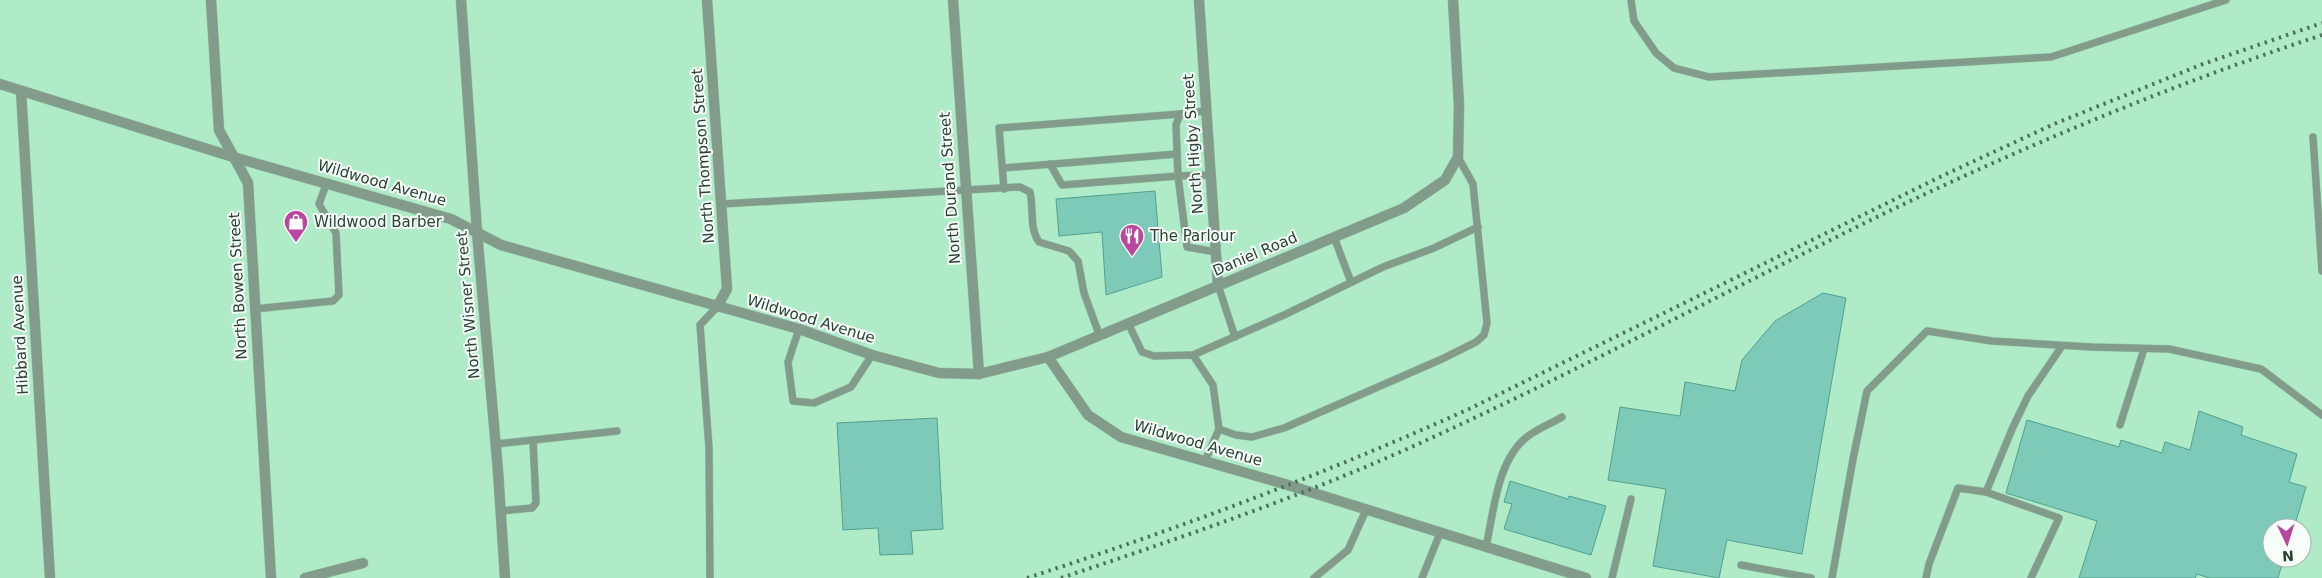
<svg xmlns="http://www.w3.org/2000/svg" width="2322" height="578" font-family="'DejaVu Sans',sans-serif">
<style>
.building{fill:#7dcab9;stroke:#53a08f}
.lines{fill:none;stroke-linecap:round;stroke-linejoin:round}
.service-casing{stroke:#91c6a5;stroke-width:8}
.minor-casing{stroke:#91c6a5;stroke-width:11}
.tertiary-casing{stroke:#91c6a5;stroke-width:11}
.service{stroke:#829b8b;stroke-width:7}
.minor{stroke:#829b8b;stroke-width:10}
.tertiary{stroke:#829b8b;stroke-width:10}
.rail{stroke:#4e725c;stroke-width:4;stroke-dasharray:2.5 5;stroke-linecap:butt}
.labels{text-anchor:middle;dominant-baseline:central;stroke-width:4;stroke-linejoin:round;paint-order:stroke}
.street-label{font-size:15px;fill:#284132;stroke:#f7fdf9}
.poi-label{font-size:15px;fill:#284132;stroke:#f7fdf9;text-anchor:start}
</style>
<rect width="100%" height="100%" fill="#aeebc6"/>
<!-- building -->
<g class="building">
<path d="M1155 191 1162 277 1106 295 1102 232 1059 236 1056 199Z"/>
<path d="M1823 293 1846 298 1802 554 1727 540 1719 578 1653 566 1666 489 1608 480 1620 407 1680 416 1685 382 1735 391 1742 360 1775 321Z"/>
<path d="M2199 411 2243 427 2241 435 2297 454 2289 482 2306 487 2294 528H2272V558H2284L2278 578H2209L2197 574 2195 578H2079L2097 521 2006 493 2027 420 2119 447 2121 440 2162 453 2165 442 2190 450Z"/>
<path d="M937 418 943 529 911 531 913 554 880 555 878 528 843 530 837 423Z"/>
<path d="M1510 481 1568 499 1569 496 1606 506 1591 555 1504 529 1512 504 1504 502Z"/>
</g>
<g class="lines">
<defs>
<g id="service">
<path d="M1631 0 1634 21 1656 53 1674 68 1709 77 2051 57 2226 0"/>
<path d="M2313 137 2322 271"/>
<path d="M1050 164 1062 185 1178 176 1176 125 1180 114 1205 111"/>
<path d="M1003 168 1177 154"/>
<path d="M1210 175 1178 176 1187 247 1216 252"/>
<path d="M1004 189 999 128 1180 114"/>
<path d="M722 204 1020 187 1030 192C1034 209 1029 228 1039 242L1069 251 1078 261 1084 293 1099 334"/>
<path d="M1334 237 1351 282"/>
<path d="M1218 285 1235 337"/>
<path d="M254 309 333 301 339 295 336 233 319 204 327 182"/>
<path d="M1128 323 1142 352 1154 356 1193 355 1213 385 1219 429 1236 435 1252 437 1284 428 1442 359 1476 342 1484 335 1487 323 1473 184 1458 157"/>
<path d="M799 329 788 362 793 401 814 403 851 387 872 355"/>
<path d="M1193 355 1284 315 1383 267 1434 248 1478 227"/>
<path d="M2120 425 2144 349"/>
<path d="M496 444 617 431"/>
<path d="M1205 461 1219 429"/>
<path d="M1986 492 2013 427 2028 396 2062 346"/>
<path d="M501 511 532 508 536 503 533 440"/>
<path d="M1486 547C1494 511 1497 456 1531 434 1541 427 1552 423 1562 417"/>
<path d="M1741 565 1811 578"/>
<path d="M710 578 709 448 700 325 717 307"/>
<path d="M1314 578 1348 550 1366 510"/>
<path d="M1422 578 1440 533"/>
<path d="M1612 578 1631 499"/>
<path d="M1832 578 1853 459 1867 391 1927 331 1992 341 2092 347 2169 349 2261 369 2322 415"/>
<path d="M1926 578 1929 564 1958 488 1986 492 2059 518 2031 578"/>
</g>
<g id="minor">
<path d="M211 0 219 130 248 183 271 578"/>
<path d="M707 0 727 289 717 307"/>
<path d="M953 0 979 374"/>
<path d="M1199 0 1218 285"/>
<path d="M21 91 50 578"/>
<path d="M305 578 363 563"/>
</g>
<g id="tertiary">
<path d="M461 0 477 232 498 471 505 578"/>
<path d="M0 84 233 157 451 219 501 245 799 329 872 355 939 373 979 374 1048 357 1404 208 1445 180 1458 157 1459 105 1453 0"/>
<path d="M1048 357 1088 415 1121 437 1288 485 1586 578"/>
</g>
</defs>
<!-- service casing -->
<use href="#service" class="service-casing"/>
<!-- minor casing -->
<use href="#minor" class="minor-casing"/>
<!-- tertiary casing -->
<use href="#tertiary" class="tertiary-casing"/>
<!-- service -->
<use href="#service" class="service"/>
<!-- minor -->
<use href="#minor" class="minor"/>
<!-- tertiary -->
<use href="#tertiary" class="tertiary"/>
<!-- rail -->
<g class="rail">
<path d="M1027 578C1177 529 1325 474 1469 409L1944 175 2054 124 2203 64 2322 23"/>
<path d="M1061 578C1183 537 1312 493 1429 439 1582 369 1730 289 1881 215 2024 146 2171 85 2322 35"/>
</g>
</g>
<!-- icons -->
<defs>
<symbol id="shop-pin" viewBox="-11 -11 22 30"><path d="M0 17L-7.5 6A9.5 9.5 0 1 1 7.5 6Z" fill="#b9469f" stroke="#f7fdf9"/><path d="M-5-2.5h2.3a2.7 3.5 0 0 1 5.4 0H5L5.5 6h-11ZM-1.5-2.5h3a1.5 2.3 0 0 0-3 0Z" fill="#fff"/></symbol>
<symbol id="restaurant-pin" viewBox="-11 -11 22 30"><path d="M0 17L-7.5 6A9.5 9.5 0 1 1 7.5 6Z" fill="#b9469f" stroke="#f7fdf9"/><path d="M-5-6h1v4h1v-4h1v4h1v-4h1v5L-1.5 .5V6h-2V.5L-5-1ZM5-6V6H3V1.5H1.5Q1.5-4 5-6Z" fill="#fff"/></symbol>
</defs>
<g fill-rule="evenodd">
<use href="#shop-pin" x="282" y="208" width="28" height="38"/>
<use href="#restaurant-pin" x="1118" y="222" width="28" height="38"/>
</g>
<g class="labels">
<!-- street labels -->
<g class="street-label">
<text transform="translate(1193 144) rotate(-94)">North Higby Street</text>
<text transform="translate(703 156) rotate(-94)">North Thompson Street</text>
<text transform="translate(382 183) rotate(16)">Wildwood Avenue</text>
<text transform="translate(950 188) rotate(-94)">North Durand Street</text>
<text transform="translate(1255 254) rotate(-23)">Daniel Road</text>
<text transform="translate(238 286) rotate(-93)">North Bowen Street</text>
<text transform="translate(468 305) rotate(-95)">North Wisner Street</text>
<text transform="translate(811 319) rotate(17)">Wildwood Avenue</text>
<text transform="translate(20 335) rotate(-93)">Hibbard Avenue</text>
<text transform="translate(1198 443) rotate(16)">Wildwood Avenue</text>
</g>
<!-- poi labels -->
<g class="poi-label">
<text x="314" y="222">Wildwood Barber</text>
<text x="1150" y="236">The Parlour</text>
</g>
</g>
<!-- north arrow -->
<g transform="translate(2287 543) rotate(176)"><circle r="24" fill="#f7fdf9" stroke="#a4b2a9"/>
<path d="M0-4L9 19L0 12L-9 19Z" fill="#b9469f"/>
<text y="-8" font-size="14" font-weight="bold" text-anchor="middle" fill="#284132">N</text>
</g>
</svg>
